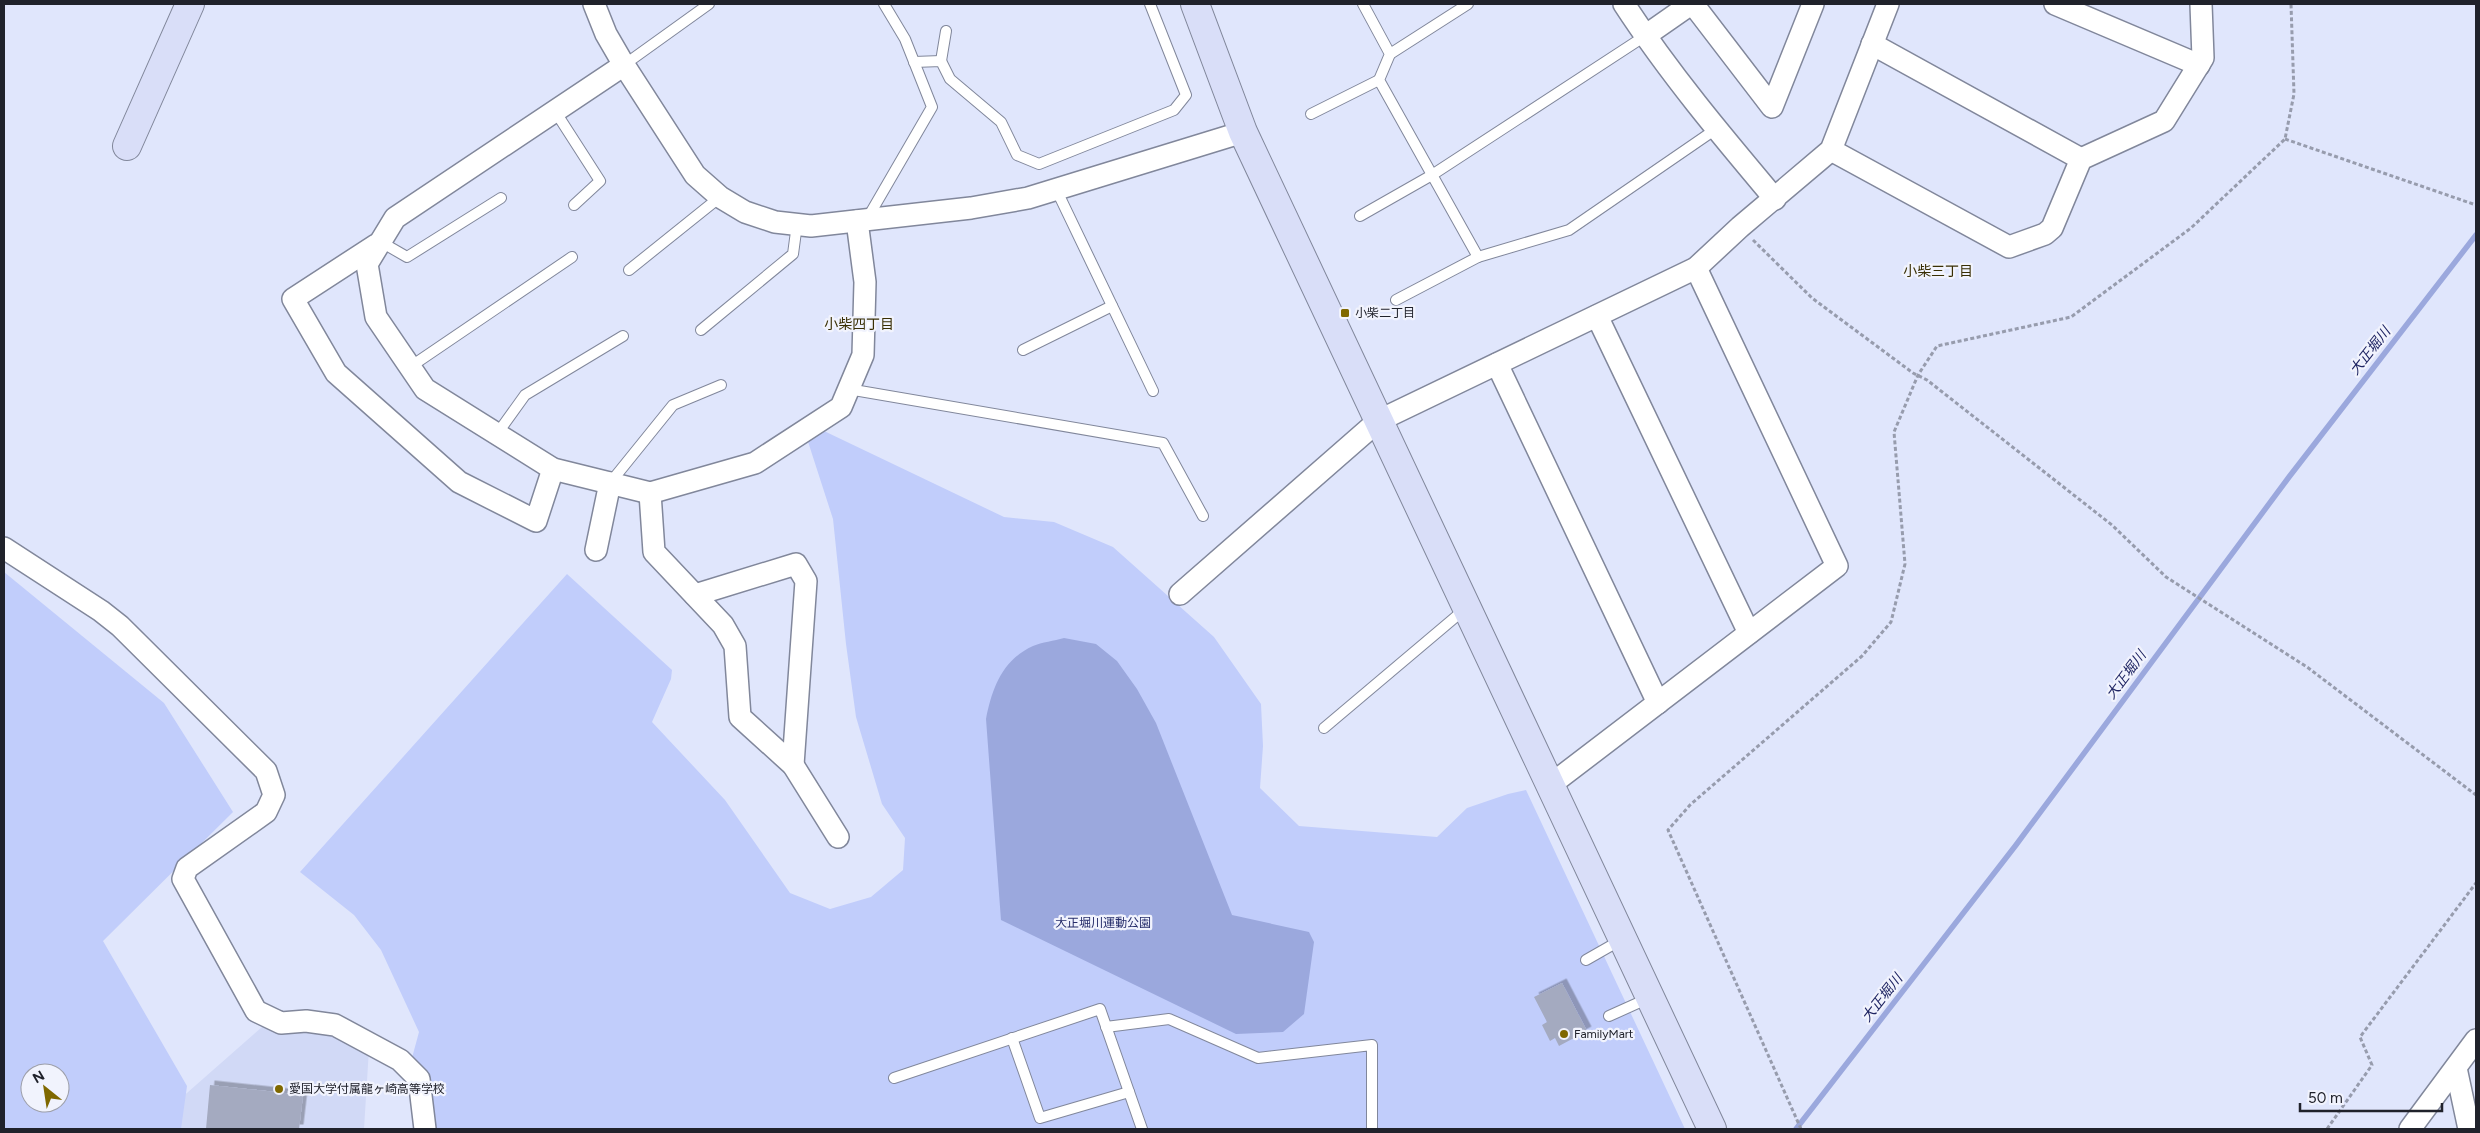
<svg xmlns="http://www.w3.org/2000/svg" width="2480" height="1133" font-family="Figtree,'Noto Sans JP',sans-serif">
<style>
.built{fill:#d1d9f6}
.green{fill:#c1cdfb;fill-rule:evenodd}
.water{fill:#9ba8dd}
.lines{fill:none;stroke-linecap:round;stroke-linejoin:round}
.stream{stroke:#9ba8dd;stroke-width:5.5}
.building{fill:#a4aac0;filter:url(#shadow)}
.lane-casing{stroke:#81879b;stroke-width:12}
.street-casing{stroke:#81879b;stroke-width:24}
.secondary-casing{stroke:#81879b;stroke-width:30}
.path{stroke:#979cad;stroke-width:3;stroke-dasharray:4 2.5;stroke-linecap:butt}
.lane{stroke:#fff;stroke-width:10}
.street{stroke:#fff;stroke-width:21}
.secondary{stroke:#d9def8;stroke-width:28}
.poi-dot{fill:#7f6800;stroke:#f1f3fd;stroke-width:2}
.labels{text-anchor:middle;dominant-baseline:central;stroke-width:4.5;stroke-linejoin:round;paint-order:stroke}
.poi-label{font-size:12px;fill:#20222b;stroke:#f1f3fd;text-anchor:start}
.park-label{font-size:12px;fill:#252c6a;stroke:#f1f3fd}
.neighbourhood-label{font-size:14px;fill:#392f03;stroke:#f1f3fd}
.water-label{font-size:14px;font-style:italic;fill:#1f2563;stroke:#f1f3fd}
</style>
<defs>
<filter id="shadow"><feDropShadow dx="4.5" dy="-4.5" stdDeviation="0" flood-color="#0004"/></filter>
</defs>
<rect width="100%" height="100%" fill="#e0e6fc"/>
<!-- built -->
<path class="built" d="M319 1026 369 1049 364 1129H146L262 1027 292 1030Z"/>
<!-- green -->
<g class="green">
<path d="M801 420 1004 517 1054 522 1113 547 1214 637 1261 704 1263 746 1260 788 1299 826 1437 837 1467 808 1508 794 1526 790 1685 1129H414L409 1069 419 1032 381 950 354 915 300 872 567 574 672 670 671 679 652 722 725 800 790 893 830 909 871 897 903 870 905 838 882 804 856 717 846 644 833 519Z"/>
<path d="M4 572 164 703 233 812 103 941 187 1086 181 1129H4ZM30 1073H60V1103H30Z"/>
</g>
<!-- water -->
<path class="water" d="M1064 638 1096 644 1117 661 1137 689 1156 723 1232 915 1309 932 1314 942 1304 1014 1283 1032 1236 1034 1001 920 986 719C992 689 1002 660 1033 646 1042 642 1054 641 1064 638Z"/>
<g class="lines">
<!-- stream -->
<path class="stream" d="M1796 1129 2016 845 2289 477 2476 235"/>
</g>
<!-- building -->
<g class="building">
<path d="M1562 983 1587 1031 1559 1046 1555 1038 1550 1041 1542 1025 1547 1022 1534 997Z"/>
<path d="M210 1085 303 1095 299 1129H206Z"/>
</g>
<g class="lines">
<defs>
<g id="lane">
<path d="M1363 4 1390 54 1379 80 1478 257 1396 300"/>
<path d="M1390 54 1468 4"/>
<path d="M941 61 946 31"/>
<path d="M914 62 941 61 950 79 1001 122 1017 155 1039 164 1174 110 1186 95 1150 4"/>
<path d="M624 65 709 4"/>
<path d="M555 111 600 181 574 205"/>
<path d="M1311 114 1379 80"/>
<path d="M1056 189 1153 391"/>
<path d="M1360 216 1432 175 1645 36"/>
<path d="M867 219 932 107 905 39 884 4"/>
<path d="M381 242 407 257 501 198"/>
<path d="M1478 257 1569 230 1716 129"/>
<path d="M629 270 720 197"/>
<path d="M701 330 793 254 797 224"/>
<path d="M1023 350 1112 306"/>
<path d="M410 367 572 257"/>
<path d="M848 389 1163 443 1203 516"/>
<path d="M497 434 525 395 623 336"/>
<path d="M610 483 673 405 721 385"/>
<path d="M1324 728 1465 609"/>
<path d="M1586 960 1621 940"/>
<path d="M1609 1016 1649 998"/>
<path d="M1106 1027 1169 1019 1258 1058 1372 1045V1129"/>
<path d="M1012 1038 1040 1118 1129 1092"/>
<path d="M894 1078 1100 1009 1142 1129"/>
</g>
<g id="street">
<path d="M594 4 606 34 624 65 695 175 720 197 745 212 775 222 811 226 971 208 1028 198 1243 132"/>
<path d="M1624 4C1669 73 1722 136 1775 199"/>
<path d="M1693 4 1772 107 1813 4"/>
<path d="M2055 4 2199 65"/>
<path d="M1645 36 1691 4"/>
<path d="M1872 44 2081 159"/>
<path d="M624 65 395 218 367 264 376 317 425 389 553 469 650 493 755 463 841 407 863 355 865 282 857 221"/>
<path d="M1831 150 2009 247 2045 234 2052 228 2081 159 2164 121 2203 58 2201 4"/>
<path d="M376 245 293 299 336 373 459 482 536 521 553 469"/>
<path d="M1597 316 1749 633"/>
<path d="M1497 364 1658 703"/>
<path d="M650 493 654 552 723 625 735 646 740 717 793 765 838 837"/>
<path d="M4 548 101 611 120 626 266 771 274 795 266 812 187 868 183 879 256 1011 281 1023 306 1021 335 1025 400 1060 419 1079 425 1129"/>
<path d="M596 550 610 483"/>
<path d="M1180 594 1378 421 1696 268 1740 227 1831 150 1888 4"/>
<path d="M695 595 796 564 806 581 793 765"/>
<path d="M1549 786 1837 566 1696 268"/>
<path d="M2456 1068 2469 1129"/>
<path d="M2410 1129 2476 1040"/>
</g>
<g id="secondary">
<path d="M1195 4 1243 132 1712 1129"/>
<path d="M127 146 190 4"/>
</g>
</defs>
<!-- lane casing -->
<use href="#lane" class="lane-casing"/>
<!-- street casing -->
<use href="#street" class="street-casing"/>
<!-- secondary casing -->
<use href="#secondary" class="secondary-casing"/>
<!-- path -->
<g class="path">
<path d="M2285 139 2476 205"/>
<path d="M1753 240 1812 298 1913 373 1927 380 2112 525 2166 577 2307 667 2476 795"/>
<path d="M1801 1129 1668 830 1690 805 1862 656 1891 622 1905 564 1894 432 1918 375 1937 346 2071 317 2191 228 2285 139 2294 94 2291 4"/>
<path d="M2327 1129 2372 1065 2360 1037 2476 883"/>
</g>
<!-- lane -->
<use href="#lane" class="lane"/>
<!-- street -->
<use href="#street" class="street"/>
<!-- secondary -->
<use href="#secondary" class="secondary"/>
</g>
<!-- markers -->
<g class="poi-dot">
<rect x="1340" y="308" width="10" height="10" rx="2.5"/>
<circle cx="1564" cy="1034" r="5"/>
<circle cx="279" cy="1089" r="5"/>
</g>
<g class="labels">
<!-- poi labels -->
<g class="poi-label">
<text x="1355" y="313">小柴二丁目</text>
<text x="1574" y="1034">FamilyMart</text>
<text x="289" y="1089">愛国大学付属龍ヶ崎高等学校</text>
</g>
<!-- park labels -->
<g class="park-label">
<text x="1103" y="923">大正堀川運動公園</text>
</g>
<!-- neighbourhood labels -->
<g class="neighbourhood-label">
<text x="1938" y="271">小柴三丁目</text>
<text x="859" y="324">小柴四丁目</text>
</g>
<!-- water labels -->
<g class="water-label">
<text transform="translate(2370 351) rotate(-52)">大正堀川</text>
<text transform="translate(2126 675) rotate(-53)">大正堀川</text>
<text transform="translate(1882 998) rotate(-52)">大正堀川</text>
</g>
</g>
<!-- border -->
<rect width="2480" height="1133" fill="none" stroke="#20222b" stroke-width="10"/>
<!-- north arrow -->
<g transform="translate(45 1088) rotate(330)"><circle r="24" fill="#f1f3fd" stroke="#9d9fa9"/>
<path d="M0-4L9 19L0 12L-9 19Z" fill="#7f6800"/>
<text y="-8" font-size="14" font-weight="bold" text-anchor="middle" fill="#20222b">N</text>
</g>
<!-- scale -->
<path d="M2300 1103v8h142v-8" fill="none" stroke="#20222b" stroke-width="2.5"/>
<text x="2308" y="1103" font-size="15" fill="#20222b" stroke="#f1f3fd" stroke-width="4" paint-order="stroke">50 m</text>
</svg>
